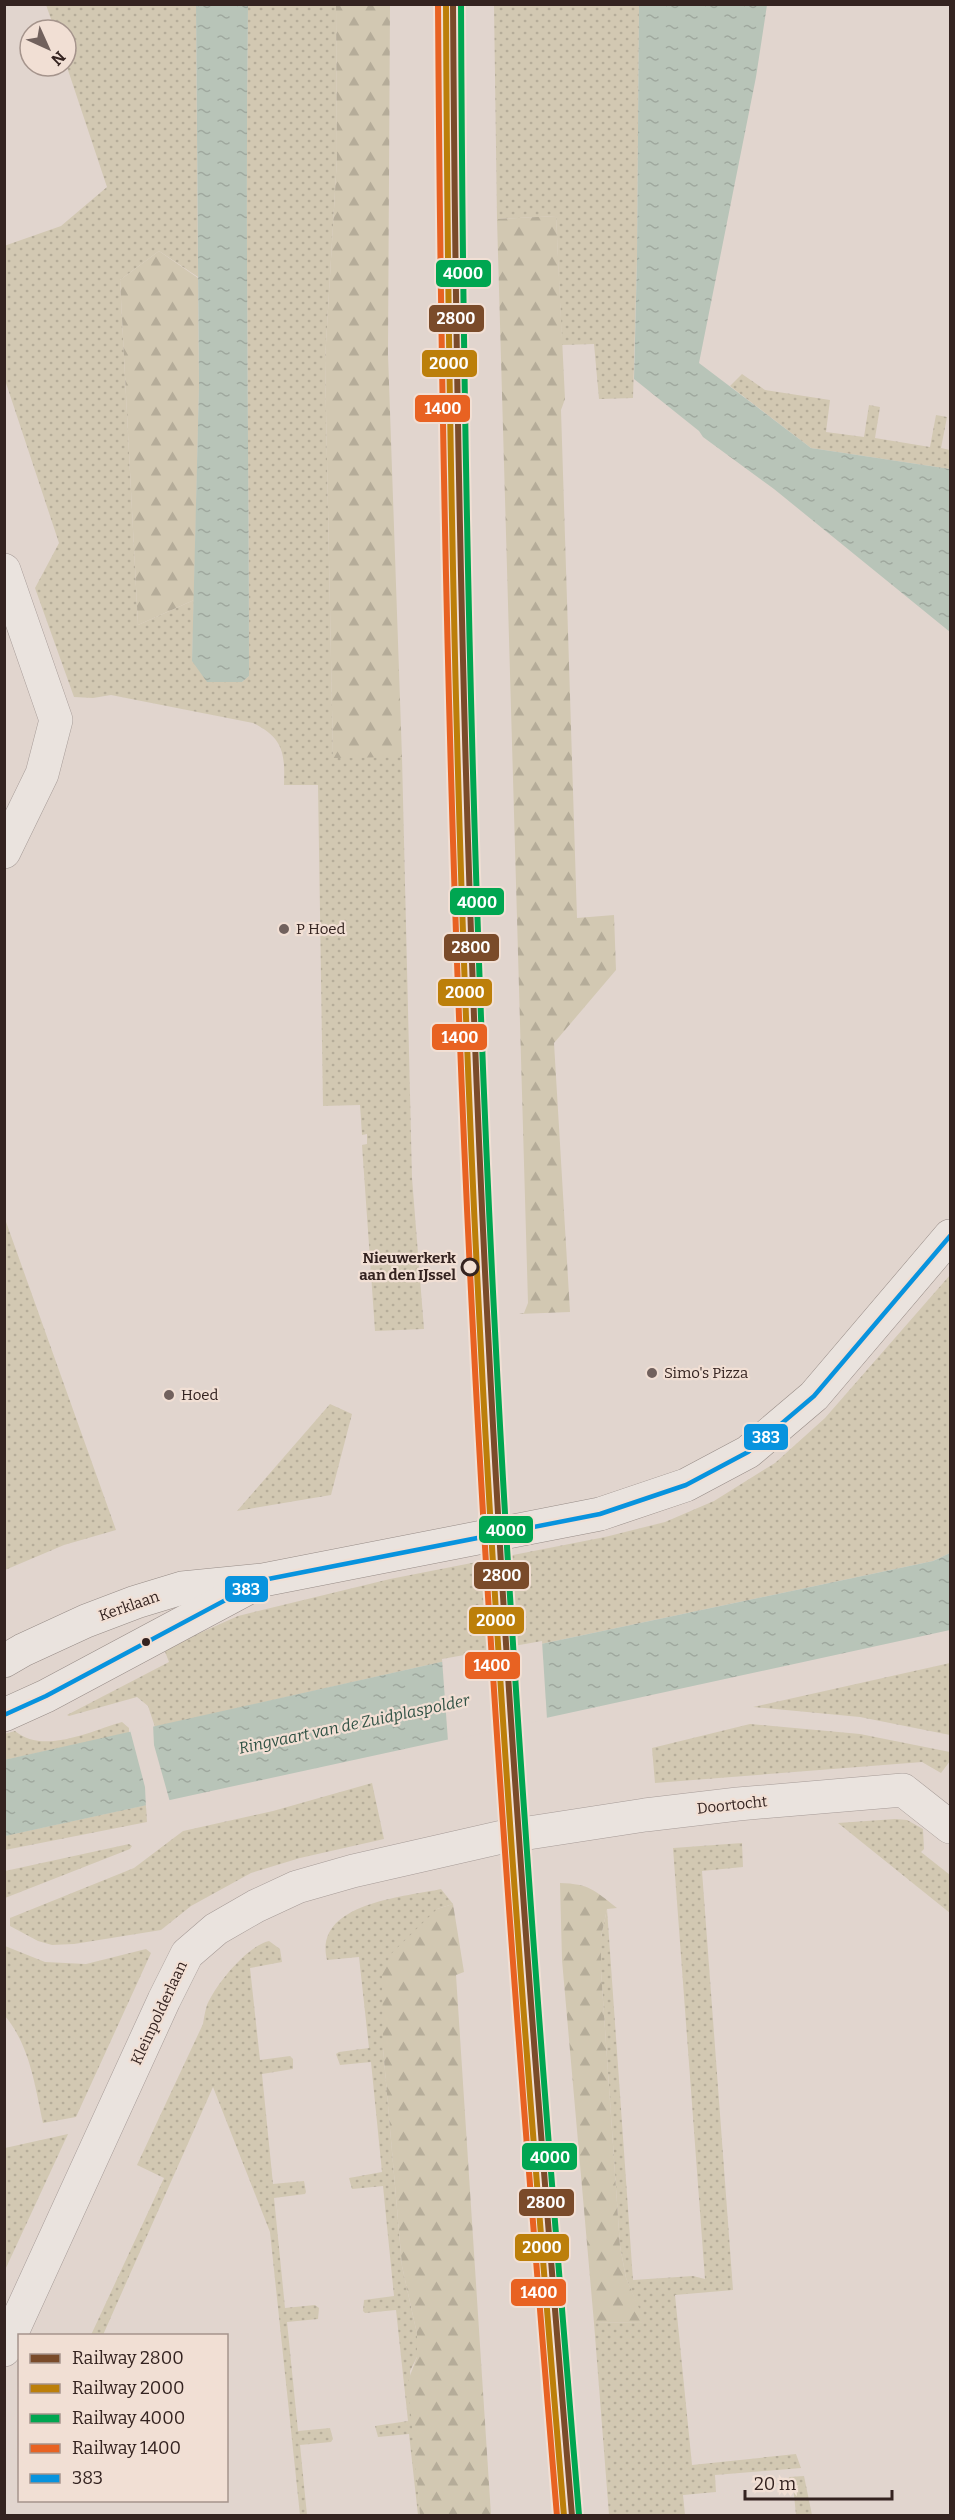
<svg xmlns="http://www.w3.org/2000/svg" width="955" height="2520" font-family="Bitter,serif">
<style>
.grass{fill:url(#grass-dots)}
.forest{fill:url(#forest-firs)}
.water{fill:url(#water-ripples)}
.pier{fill:#e1d5ce}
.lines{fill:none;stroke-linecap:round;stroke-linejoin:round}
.street-casing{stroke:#a69b97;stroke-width:34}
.secondary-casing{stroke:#968b86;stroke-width:34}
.street{stroke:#eae3de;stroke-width:33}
.secondary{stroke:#eae3de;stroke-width:33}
.bus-1-casing{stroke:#f1dfd4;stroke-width:9}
.bus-1{stroke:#0893de;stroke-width:4.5}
.rail-1-casing{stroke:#f1dfd4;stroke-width:10}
.rail-2-casing{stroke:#f1dfd4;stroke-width:10}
.rail-3-casing{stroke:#f1dfd4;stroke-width:10}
.rail-4-casing{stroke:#f1dfd4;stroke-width:10}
.rail-1{stroke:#7a4b2a;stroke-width:6}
.rail-2{stroke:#bc7f0a;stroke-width:6}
.rail-3{stroke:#00a651;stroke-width:6}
.rail-4{stroke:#e86222;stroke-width:6}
.poi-dot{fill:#71615d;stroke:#f1dfd4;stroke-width:2}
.stop-dot{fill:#f1dfd4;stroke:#342320;stroke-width:3}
.bus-dot{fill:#342320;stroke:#f1dfd4;stroke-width:2}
.labels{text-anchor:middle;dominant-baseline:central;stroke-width:4.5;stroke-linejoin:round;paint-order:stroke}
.poi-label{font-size:15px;fill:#342320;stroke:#f1dfd4;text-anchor:start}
.stop-label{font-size:15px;font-weight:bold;fill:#342320;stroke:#f1dfd4;text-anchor:end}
.street-label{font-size:15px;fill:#342320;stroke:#f1dfd4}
.water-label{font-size:16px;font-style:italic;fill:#315245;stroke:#f1dfd4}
.line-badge{stroke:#f1dfd4;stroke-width:2}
.badge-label{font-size:16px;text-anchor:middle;font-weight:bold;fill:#fff}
</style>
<defs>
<pattern id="grass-dots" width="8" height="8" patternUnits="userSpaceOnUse" patternTransform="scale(1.5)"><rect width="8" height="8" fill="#d2c8b2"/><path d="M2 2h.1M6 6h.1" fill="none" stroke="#b5ac99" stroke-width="1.8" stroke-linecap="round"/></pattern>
<pattern id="forest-firs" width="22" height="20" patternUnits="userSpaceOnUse" patternTransform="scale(1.5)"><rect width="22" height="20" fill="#d2c8b2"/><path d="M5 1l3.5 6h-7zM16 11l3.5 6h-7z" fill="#b5ac99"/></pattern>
<pattern id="water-ripples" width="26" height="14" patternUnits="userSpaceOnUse" patternTransform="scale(1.5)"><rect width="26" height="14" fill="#b8c4b8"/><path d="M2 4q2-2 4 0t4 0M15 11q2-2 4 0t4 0" fill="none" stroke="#9fa89e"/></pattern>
</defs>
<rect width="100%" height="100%" fill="#e1d5ce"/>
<!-- grass -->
<g class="grass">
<path d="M46 5H196L198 277 159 251 120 280 138 625 194 600 192 661 242 682 249 676C249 452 245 228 248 5H336L337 158 325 360 333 757H402L412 1178 424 1329 375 1331 362 1145 367 1144V1134L362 1135 360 1105 323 1106 318 785H284C285 754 284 738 253 723L111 695 93 698 74 697 35 588 59 543 5 380 4 246 61 226 107 187 66 64V30H55Z"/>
<path d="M494 5H639L637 259 633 398 599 399 594 344 562 345 556 216 497 219Z"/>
<path d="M742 374 765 390 830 400 826 432 864 437 869 405 880 407 875 438 930 447 936 415 947 417 941 448 950 450V469L811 448 730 386Z"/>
<path d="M5 1219 116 1530 64 1545 5 1570Z"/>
<path d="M950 1275V1553L933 1561 541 1644 441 1662 155 1727 148 1706 137 1697 69 1716 67 1715 169 1662 164 1649 238 1616 390 1579 605 1537 665 1522 714 1501 775 1463 825 1418Z"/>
<path d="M330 1404 352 1414 331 1495 237 1511Z"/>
<path d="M950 1663V1735L860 1717 753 1707Z"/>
<path d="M122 1722 129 1728V1733L5 1760 4 1734 15 1731C43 1755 91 1731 122 1722Z"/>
<path d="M750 1724 860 1734 950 1752V1761L941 1773 922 1762 655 1783 652 1748Z"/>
<path d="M372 1783 384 1839 300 1858 251 1873 191 1906 161 1930 74 1944 52 1945 38 1941 10 1926V1918L134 1868 183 1831 273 1811Z"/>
<path d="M146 1805 147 1822 5 1850 4 1836Z"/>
<path d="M895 1819 907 1820 923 1829 924 1849 921 1852 950 1875V1913L838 1823Z"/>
<path d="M742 1843 743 1867 702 1871 733 2290 675 2295 692 2465 796 2454 801 2468 715 2475 716 2492 683 2495 685 2515H609L594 2323 644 2322 626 2278 620 2246 601 1971V1937L607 1909 633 2280 693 2276 705 2279 673 1848Z"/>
<path d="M129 1844 132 1846 130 1849 5 1898V1871Z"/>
<path d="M441 1889 453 1904 437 1909 383 2048 402 2266 417 2334V2357L410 2371 420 2515H418L409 2434 378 2437 375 2426 408 2421 396 2310 365 2313 363 2311 364 2300 394 2296 383 2186 352 2189 349 2178 382 2172 371 2062 340 2065 336 2054 339 2052 369 2048 359 1957 327 1960C313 1903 404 1897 441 1889Z"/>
<path d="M269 1941 280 1949 282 1962 250 1968 260 2060 290 2056 293 2059V2069L262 2074 273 2184 304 2181 306 2192 305 2194 274 2198 285 2308 315 2305 319 2308 318 2319 287 2322 298 2431 330 2428 333 2439 331 2442 300 2445 307 2515H300L270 2232 213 2087 103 2335H91L164 2178 137 2165 203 2024C204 2018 205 2011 207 2005 216 1984 247 1946 269 1941Z"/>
<path d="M5 1946 45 1962 86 1964 146 1949 151 1953 76 2117 43 2123C35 2086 30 2046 5 2016Z"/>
<path d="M68 2134 5 2270V2148Z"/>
<path d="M804 2476 812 2515H796L793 2485H790L789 2477Z"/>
</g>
<!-- forest -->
<g class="forest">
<path d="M336 5H390L388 354 402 757 333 758 325 360 337 158Z"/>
<path d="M556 216 565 399 561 410 577 918 614 915 616 970 554 1043 570 1312 519 1314 524 1313 528 1303 497 219Z"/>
<path d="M159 251 198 278 199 386 194 600 138 625 120 280Z"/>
<path d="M560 1883C590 1884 594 1890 617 1908L607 1909 601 1937V1971L620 2246 626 2278 645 2322 594 2323 562 1960Z"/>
<path d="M453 1904 464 1972 456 1975 491 2515H420L408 2381 417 2357V2334L402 2266 383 2048 382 1975 391 1954 437 1909Z"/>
</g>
<!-- water -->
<g class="water">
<path d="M196 5H248C245 228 249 452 249 676L242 682H207L192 661 199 386Z"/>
<path d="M639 5H767L756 77 699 363 811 448 950 469V632L774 489 703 437 699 431 634 379 637 259Z"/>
<path d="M950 1553V1630L5 1836 4 1760 441 1662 541 1644 933 1561Z"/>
</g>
<!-- pier -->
<g class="pier">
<path d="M542 1641 547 1719 448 1741 442 1659Z"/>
<path d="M153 1724 154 1745 170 1802 146 1808 145 1787 130 1730Z"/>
</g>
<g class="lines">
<defs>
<g id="street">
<path d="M4 570 56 720 42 774 4 852"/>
<path d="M4 2350 164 2000 187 1954 216 1929 256 1906 297 1887 353 1871 502 1837 645 1815 738 1804 903 1790 950 1827"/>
</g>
<g id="secondary">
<path d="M4 1661 23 1650 86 1621 136 1602 182 1588 263 1580 600 1514 686 1485 748 1452 814 1396 950 1236"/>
<path d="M4 1715 46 1696 248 1588"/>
</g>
</defs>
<!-- street casing -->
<use href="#street" class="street-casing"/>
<!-- secondary casing -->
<use href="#secondary" class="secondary-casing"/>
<!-- street -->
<use href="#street" class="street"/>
<!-- secondary -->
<use href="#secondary" class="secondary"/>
<defs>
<path id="bus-1" d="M4 1715 46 1696 263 1580 600 1514 686 1485 748 1452 814 1396 950 1236"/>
</defs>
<!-- bus-1 casing -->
<use href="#bus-1" class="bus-1-casing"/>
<!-- bus-1 -->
<use href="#bus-1" class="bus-1"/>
<defs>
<path id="rail-1" d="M453 4C456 447 465 889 488 1331 508 1726 539 2121 572 2516"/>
<path id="rail-2" d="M446 4C448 447 457 889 480 1331 500 1726 531 2121 564 2516"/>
<path id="rail-3" d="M461 4C463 447 472 889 495 1331 515 1726 546 2121 579 2515"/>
<path id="rail-4" d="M438 4C441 447 450 889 473 1331 493 1726 524 2121 557 2516"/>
</defs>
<!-- rail-1 casing -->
<use href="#rail-1" class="rail-1-casing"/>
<!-- rail-2 casing -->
<use href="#rail-2" class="rail-2-casing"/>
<!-- rail-3 casing -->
<use href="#rail-3" class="rail-3-casing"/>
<!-- rail-4 casing -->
<use href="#rail-4" class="rail-4-casing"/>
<!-- rail-1 -->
<use href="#rail-1" class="rail-1"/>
<!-- rail-2 -->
<use href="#rail-2" class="rail-2"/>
<!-- rail-3 -->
<use href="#rail-3" class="rail-3"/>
<!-- rail-4 -->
<use href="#rail-4" class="rail-4"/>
</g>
<!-- markers -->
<g class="poi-dot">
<circle cx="284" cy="929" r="6"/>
<circle cx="652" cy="1373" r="6"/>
<circle cx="169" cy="1395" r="6"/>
</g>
<circle class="stop-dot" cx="470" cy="1267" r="8"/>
<circle class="bus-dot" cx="146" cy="1642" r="5"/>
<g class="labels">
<!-- poi labels -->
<g class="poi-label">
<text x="296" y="929">P Hoed</text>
<text x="664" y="1373">Simo's Pizza</text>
<text x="181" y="1395">Hoed</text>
</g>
<!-- stop labels -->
<g class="stop-label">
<text x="456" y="1258">Nieuwerkerk<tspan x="456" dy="17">aan den IJssel</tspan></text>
</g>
<!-- street labels -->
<g class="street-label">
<text transform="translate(129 1606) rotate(-19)">Kerklaan</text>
<text transform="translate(732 1805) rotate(-6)">Doortocht</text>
<text transform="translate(159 2013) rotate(-65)">Kleinpolderlaan</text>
</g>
<!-- water labels -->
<g class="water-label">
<text transform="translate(354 1724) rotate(-12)">Ringvaart van de Zuidplaspolder</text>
</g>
</g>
<g class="line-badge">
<rect x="435" y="259" width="57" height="29" rx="6" fill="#00a651"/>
<rect x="428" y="304" width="57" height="29" rx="6" fill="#7a4b2a"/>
<rect x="421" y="349" width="57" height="29" rx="6" fill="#bc7f0a"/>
<rect x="414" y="394" width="57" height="29" rx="6" fill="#e86222"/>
<rect x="449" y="887" width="56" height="29" rx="6" fill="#00a651"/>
<rect x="443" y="933" width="57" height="29" rx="6" fill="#7a4b2a"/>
<rect x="437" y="978" width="56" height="29" rx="6" fill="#bc7f0a"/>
<rect x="431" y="1023" width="57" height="28" rx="6" fill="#e86222"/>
<rect x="743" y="1423" width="46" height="28" rx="6" fill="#0893de"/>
<rect x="478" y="1515" width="56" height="29" rx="6" fill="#00a651"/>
<rect x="473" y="1561" width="57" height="29" rx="6" fill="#7a4b2a"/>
<rect x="224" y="1575" width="45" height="28" rx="6" fill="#0893de"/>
<rect x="468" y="1606" width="57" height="29" rx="6" fill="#bc7f0a"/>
<rect x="464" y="1651" width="57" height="29" rx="6" fill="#e86222"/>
<rect x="521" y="2142" width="57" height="29" rx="6" fill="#00a651"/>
<rect x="518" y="2188" width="57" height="29" rx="6" fill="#7a4b2a"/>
<rect x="514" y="2233" width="56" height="29" rx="6" fill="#bc7f0a"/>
<rect x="510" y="2278" width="57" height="29" rx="6" fill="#e86222"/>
</g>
<g class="badge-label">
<text x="463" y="279">4000</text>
<text x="456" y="324">2800</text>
<text x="449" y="369">2000</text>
<text x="443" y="414">1400</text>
<text x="477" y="908">4000</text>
<text x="471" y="953">2800</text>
<text x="465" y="998">2000</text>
<text x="460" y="1043">1400</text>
<text x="766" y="1443">383</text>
<text x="506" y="1536">4000</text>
<text x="502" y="1581">2800</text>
<text x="246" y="1595">383</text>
<text x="496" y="1626">2000</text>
<text x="492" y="1671">1400</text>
<text x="550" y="2163">4000</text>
<text x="546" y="2208">2800</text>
<text x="542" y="2253">2000</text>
<text x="539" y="2298">1400</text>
</g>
<!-- border -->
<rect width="955" height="2520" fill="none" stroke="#342320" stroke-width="12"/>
<!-- legend -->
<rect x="18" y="2334" width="210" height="168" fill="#f1dfd4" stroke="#a5948c" stroke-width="1.5"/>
<rect x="30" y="2354" width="30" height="9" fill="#7a4b2a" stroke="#a5948c" stroke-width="1.5"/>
<text x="72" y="2364" font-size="18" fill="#342320">Railway 2800</text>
<rect x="30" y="2384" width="30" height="9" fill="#bc7f0a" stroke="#a5948c" stroke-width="1.5"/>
<text x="72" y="2394" font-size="18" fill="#342320">Railway 2000</text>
<rect x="30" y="2414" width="30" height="9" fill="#00a651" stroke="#a5948c" stroke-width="1.5"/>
<text x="72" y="2424" font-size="18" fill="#342320">Railway 4000</text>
<rect x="30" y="2444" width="30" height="9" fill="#e86222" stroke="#a5948c" stroke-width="1.5"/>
<text x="72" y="2454" font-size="18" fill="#342320">Railway 1400</text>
<rect x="30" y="2474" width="30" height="9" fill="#0893de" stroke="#a5948c" stroke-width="1.5"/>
<text x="72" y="2484" font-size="18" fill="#342320">383</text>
<!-- north arrow -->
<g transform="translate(48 48) rotate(135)"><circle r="28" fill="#f1dfd4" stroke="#a5948c" stroke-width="1.5"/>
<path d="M0-4.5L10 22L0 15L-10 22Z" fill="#71615d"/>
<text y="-9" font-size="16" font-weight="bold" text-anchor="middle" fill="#342320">N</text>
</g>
<!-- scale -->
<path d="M745 2490v9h147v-9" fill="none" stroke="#342320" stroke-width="3"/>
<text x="754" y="2490" font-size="18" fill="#342320" stroke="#f1dfd4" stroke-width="4.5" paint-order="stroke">20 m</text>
</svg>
